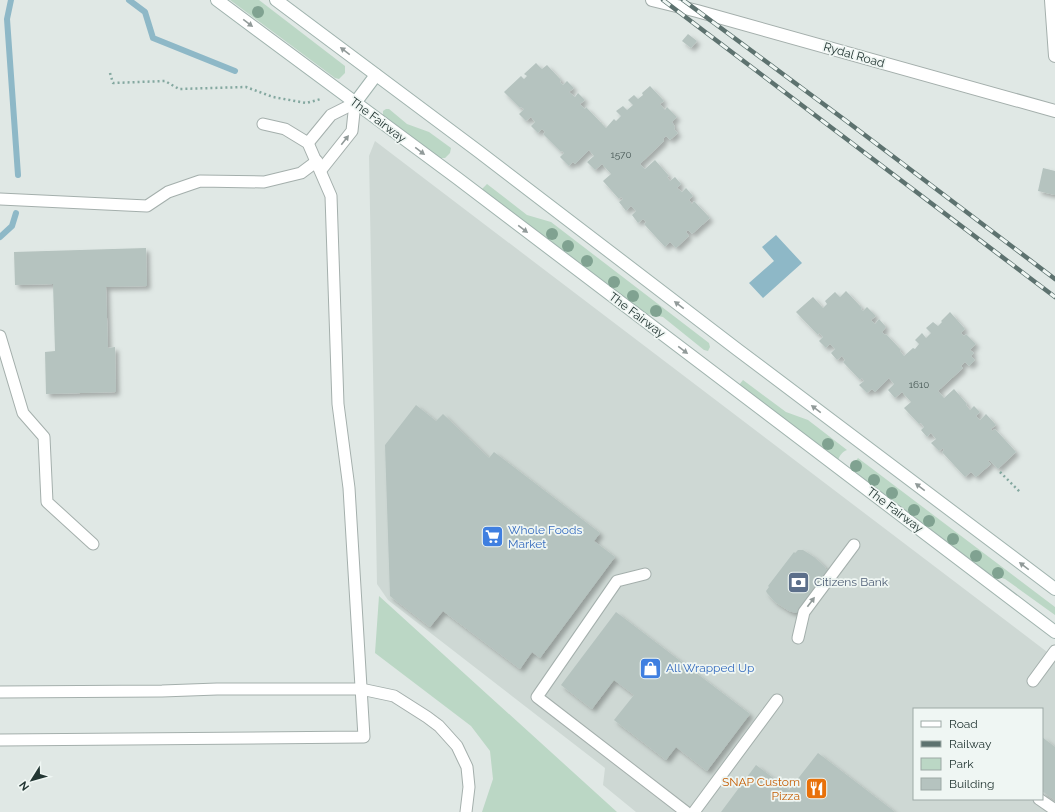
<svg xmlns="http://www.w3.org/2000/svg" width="1055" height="812" font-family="Raleway,sans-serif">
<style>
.built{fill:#ced8d4;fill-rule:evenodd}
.green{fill:#bbd7c5}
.water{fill:#8eb8c7}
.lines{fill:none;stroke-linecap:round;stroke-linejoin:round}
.stream{stroke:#8eb8c7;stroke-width:6}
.building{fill:#b5c3bf;filter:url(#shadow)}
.service-casing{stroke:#a4afac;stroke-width:13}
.minor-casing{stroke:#a4afac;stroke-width:14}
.tertiary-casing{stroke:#a4afac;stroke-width:14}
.secondary-casing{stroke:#a0b3ae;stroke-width:14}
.path{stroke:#84a8a0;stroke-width:2.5;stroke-dasharray:2 3;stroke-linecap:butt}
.service{stroke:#fff;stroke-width:11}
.minor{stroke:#fff;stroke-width:12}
.tertiary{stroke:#fff;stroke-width:12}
.secondary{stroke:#fff;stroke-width:12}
.rail-casing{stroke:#5d726f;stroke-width:4.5}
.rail{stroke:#eff6f3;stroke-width:3;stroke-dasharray:9;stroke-linecap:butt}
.tree{fill:#80a291}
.oneway{fill:#919a99}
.labels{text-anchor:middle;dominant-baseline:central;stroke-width:3.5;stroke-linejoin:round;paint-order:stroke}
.number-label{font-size:10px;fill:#485956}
.street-label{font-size:12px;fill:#233633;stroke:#eff6f3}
.shop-label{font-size:12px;fill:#366cbe;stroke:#eff6f3;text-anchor:start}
.service-label{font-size:12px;fill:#4e5e75;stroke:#eff6f3;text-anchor:start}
.food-label{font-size:12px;fill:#c56008;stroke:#eff6f3;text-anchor:end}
</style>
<defs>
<filter id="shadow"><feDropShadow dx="3.5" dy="3.5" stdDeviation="2" flood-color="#0004"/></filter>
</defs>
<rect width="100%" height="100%" fill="#e0e8e5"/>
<!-- built -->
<path class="built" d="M375 141 1055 658V812H636L603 785 605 768 388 600 377 584 369 156ZM914 709H1042V799H914Z"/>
<!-- green -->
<g class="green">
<path d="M230 0H259L345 66V73L339 79 335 78Z"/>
<path d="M386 109H389L407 124 429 132 451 148 450 153 445 158H440L383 115V111Z"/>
<path d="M487 184 527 215 551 222 709 343 710 347 708 351 704 350 663 317 641 313 481 190Z"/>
<path d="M743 380 786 412 808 420 847 450C842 452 839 456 838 461L739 385Z"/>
<path d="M858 458 1055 607V615L1005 579 985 573 849 469Z"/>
<path d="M379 596 617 812H482L493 779 490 751 471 726 375 653Z"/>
</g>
<!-- water -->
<path class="water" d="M776 235 802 263 763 298 749 283 774 261 762 247Z"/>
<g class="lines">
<!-- stream -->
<g class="stream">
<path d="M11 0 7 19 18 175"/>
<path d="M129 0 145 12 153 38 235 71"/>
<path d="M0 237 12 226 16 213"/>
</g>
</g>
<!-- building -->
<g class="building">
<path d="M688 34 697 41 691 48 682 41Z"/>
<path d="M536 63 542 69 547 65 561 80 560 82 563 85 567 81 574 88 569 92 575 97 578 93 585 100 580 104 585 109 586 107 606 128 614 119 616 121 621 116 616 111 623 106 627 110 633 105 628 100 634 95 638 99 643 95 642 93 650 86 664 101 660 104 665 110 667 107 677 117 672 122 675 127 674 129 678 133 670 140 666 136 663 139 664 141 640 164 645 169 655 160 669 176 667 177 670 181 675 177 681 184 677 188 682 192 686 188 693 196 689 200 692 204 694 201 710 218 692 234 688 230 686 232 689 236 676 248 670 242 665 247 644 224 646 222 643 219 638 223 632 215 636 211 631 206 626 211 619 202 623 199 621 197 619 199 603 181 611 174 602 164 595 170 587 162 594 156 589 150 575 164 573 162 569 166 560 157 564 153 562 151 561 152 543 134 545 132 542 129 538 133 531 126 535 122 531 117 526 121 519 114 524 109 521 107 520 108 504 92 521 76 524 79 527 76 524 74Z"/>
<path d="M1043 168 1055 171V195L1038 191Z"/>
<path d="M146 248 147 286 106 287 108 348 115 347 116 392 46 394 45 352 55 351 53 284 15 285 14 252Z"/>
<path d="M846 291 862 308 861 309 863 311 867 307 876 316 871 320 875 324 879 319 886 327 882 332 885 335 886 334 901 350 900 351 904 356 913 348 915 349 919 344 915 340 922 333 926 338 931 333 926 328 933 322 938 326 942 322 941 321 950 312 965 329 961 333 964 336 966 334 976 344 970 350 974 353 971 356 975 360 969 366 965 362 961 366 963 368 938 391 944 398 954 389 967 404 966 405 970 410 974 406 980 412 976 416 980 420 986 414 996 425 991 429 992 431 995 429 1016 452 998 469 989 460 988 461 991 464 976 477 971 472 965 477 942 452 944 450 943 448 939 451 931 443 936 439 931 433 927 437 921 430 924 427 921 423 919 424 904 408 911 402 902 392 895 398 888 390 894 384 889 378 875 392 872 389 867 393 859 385 864 381 862 378 860 380 843 362 845 360 842 356 837 360 831 353 835 349 830 344 826 348 819 341 823 337 819 333 818 335 796 312 813 297 823 308 827 304 825 301 835 292 840 297Z"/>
<path d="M416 405 436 421 443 414 489 458 494 452 600 533 594 541 615 557 540 658 532 652 520 669 443 611 430 627 390 596 385 445Z"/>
<path d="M798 550H803L814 557 824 566 828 572 801 612 799 610 796 613 789 611 775 602 767 593 766 591 769 587 768 586 794 552 795 553Z"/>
<path d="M616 612 750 714 707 771 676 747 666 760 614 720 634 695 614 680 592 709 561 685Z"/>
<path d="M1042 737 1055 747V800L1042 791Z"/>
<path d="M818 753 895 812H721L756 765 789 790Z"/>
</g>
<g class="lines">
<defs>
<g id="service">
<path d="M308 143 331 115 355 103"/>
<path d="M321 170 352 131 355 103"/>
<path d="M0 199 147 206 168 192 200 181 264 182 301 173 317 161"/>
<path d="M0 336 23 413 44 437 47 502 93 544"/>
<path d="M645 574 617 581 537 697 686 812"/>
<path d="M798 638 804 612 854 545"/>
<path d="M1033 681 1055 651"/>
<path d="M0 692 162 691 217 689H361L394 696 427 717 439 726 457 746 467 767 469 787 466 812"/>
<path d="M0 740 364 737 349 488 338 404 331 196 308 143 285 129 263 124"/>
<path d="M1039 799 1055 810"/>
<path d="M694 812 777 700"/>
</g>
<path id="minor" d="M1051 0 1055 56"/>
<path id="tertiary" d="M652 0 697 11 1055 111"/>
<g id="secondary">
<path d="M217 0 457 178 1055 632"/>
<path d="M276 0 478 151 738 350 1055 589"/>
<path d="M355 103 376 75"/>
</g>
</defs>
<!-- service casing -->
<use href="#service" class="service-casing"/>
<!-- minor casing -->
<use href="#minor" class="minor-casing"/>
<!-- tertiary casing -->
<use href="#tertiary" class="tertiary-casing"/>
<!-- secondary casing -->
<use href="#secondary" class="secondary-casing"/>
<!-- path -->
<g class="path">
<path d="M110 73 113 83 165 81 179 89 246 87 273 97 306 103 321 99"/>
<path d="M1000 472 1020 492"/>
</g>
<!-- service -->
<use href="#service" class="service"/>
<!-- minor -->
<use href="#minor" class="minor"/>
<!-- tertiary -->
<use href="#tertiary" class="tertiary"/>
<!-- secondary -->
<use href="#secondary" class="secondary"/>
<defs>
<g id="rail">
<path d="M663 0 1055 297"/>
<path d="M683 0 845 120 1055 279"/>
</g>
</defs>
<!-- rail casing -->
<use href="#rail" class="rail-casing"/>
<!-- rail -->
<use href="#rail" class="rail"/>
</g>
<!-- trees -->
<g class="tree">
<circle cx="258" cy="12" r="6"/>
<circle cx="552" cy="234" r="6"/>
<circle cx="568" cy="246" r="6"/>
<circle cx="587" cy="261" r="6"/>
<circle cx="614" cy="282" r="6"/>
<circle cx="633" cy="296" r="6"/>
<circle cx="656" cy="311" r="6"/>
<circle cx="828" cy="444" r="6"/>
<circle cx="856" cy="466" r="6"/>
<circle cx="874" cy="480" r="6"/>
<circle cx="892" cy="493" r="6"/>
<circle cx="914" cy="510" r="6"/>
<circle cx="929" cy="521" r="6"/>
<circle cx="953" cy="539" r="6"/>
<circle cx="976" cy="556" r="6"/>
<circle cx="998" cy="573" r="6"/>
</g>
<!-- one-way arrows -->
<defs><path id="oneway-solid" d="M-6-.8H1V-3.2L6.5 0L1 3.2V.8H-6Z"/></defs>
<g class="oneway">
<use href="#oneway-solid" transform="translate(248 23) rotate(37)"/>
<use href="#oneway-solid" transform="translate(345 51) rotate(-143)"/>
<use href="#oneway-solid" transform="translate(345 140) rotate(-52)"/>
<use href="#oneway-solid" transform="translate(420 151) rotate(37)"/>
<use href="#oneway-solid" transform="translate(523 229) rotate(37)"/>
<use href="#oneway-solid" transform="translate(679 305) rotate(-143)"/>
<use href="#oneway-solid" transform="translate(683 350) rotate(37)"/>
<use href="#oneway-solid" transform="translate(816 409) rotate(-143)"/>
<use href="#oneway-solid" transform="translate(920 487) rotate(-143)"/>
<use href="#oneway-solid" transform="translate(1024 566) rotate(-143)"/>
<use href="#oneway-solid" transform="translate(811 602) rotate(-53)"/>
</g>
<!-- icons -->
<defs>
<symbol id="supermarket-square" viewBox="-11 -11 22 22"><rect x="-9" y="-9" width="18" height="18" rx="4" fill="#3f7fe0" stroke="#eff6f3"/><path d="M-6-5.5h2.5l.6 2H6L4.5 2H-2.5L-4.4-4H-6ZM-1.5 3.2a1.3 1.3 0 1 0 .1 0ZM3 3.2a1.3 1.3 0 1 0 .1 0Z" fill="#fff"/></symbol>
<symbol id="bank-square" viewBox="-11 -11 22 22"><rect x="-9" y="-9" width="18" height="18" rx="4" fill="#5c6f8a" stroke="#eff6f3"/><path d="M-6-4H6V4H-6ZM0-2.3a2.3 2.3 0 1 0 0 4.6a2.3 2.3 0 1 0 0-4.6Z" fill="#fff"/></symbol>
<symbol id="shop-square" viewBox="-11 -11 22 22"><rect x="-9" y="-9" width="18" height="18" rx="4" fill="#3f7fe0" stroke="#eff6f3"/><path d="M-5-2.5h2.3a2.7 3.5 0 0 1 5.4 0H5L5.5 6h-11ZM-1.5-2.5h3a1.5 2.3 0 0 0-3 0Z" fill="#fff"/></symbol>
<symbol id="restaurant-square" viewBox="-11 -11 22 22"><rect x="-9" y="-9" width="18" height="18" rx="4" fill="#e8710a" stroke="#eff6f3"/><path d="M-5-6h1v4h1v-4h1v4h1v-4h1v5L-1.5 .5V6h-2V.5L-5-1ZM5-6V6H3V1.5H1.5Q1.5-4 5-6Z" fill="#fff"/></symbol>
</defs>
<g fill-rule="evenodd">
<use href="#supermarket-square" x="480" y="524" width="25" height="25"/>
<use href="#bank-square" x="786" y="570" width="25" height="25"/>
<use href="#shop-square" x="638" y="656" width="25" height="25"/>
<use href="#restaurant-square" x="804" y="776" width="25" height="25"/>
</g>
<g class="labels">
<!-- number labels -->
<g class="number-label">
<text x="621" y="154">1570</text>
<text x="919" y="384">1610</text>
</g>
<!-- street labels -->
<g class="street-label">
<text transform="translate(854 55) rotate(16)">Rydal Road</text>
<text transform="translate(378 120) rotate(37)">The Fairway</text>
<text transform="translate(637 315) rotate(37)">The Fairway</text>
<text transform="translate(895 510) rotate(37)">The Fairway</text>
</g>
<!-- shop labels -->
<g class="shop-label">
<text x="508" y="530">Whole Foods<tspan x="508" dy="14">Market</tspan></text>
<text x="666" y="668">All Wrapped Up</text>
</g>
<!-- service labels -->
<g class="service-label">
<text x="814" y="582">Citizens Bank</text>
</g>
<!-- food labels -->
<g class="food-label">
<text x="800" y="782">SNAP Custom<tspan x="800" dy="14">Pizza</tspan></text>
</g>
</g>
<!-- legend -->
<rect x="913" y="708" width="130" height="92" fill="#eff6f3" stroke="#9da9a6"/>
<rect x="921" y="721" width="20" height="6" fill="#ffffff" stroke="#9da9a6"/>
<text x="949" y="728" font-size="12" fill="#233633">Road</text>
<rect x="921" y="741" width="20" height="6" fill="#5d726f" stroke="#9da9a6"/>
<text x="949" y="748" font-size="12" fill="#233633">Railway</text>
<rect x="921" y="758" width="20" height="12" fill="#bbd7c5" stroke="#9da9a6"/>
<text x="949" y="768" font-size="12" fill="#233633">Park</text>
<rect x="921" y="778" width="20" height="12" fill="#b5c3bf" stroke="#9da9a6"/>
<text x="949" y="788" font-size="12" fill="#233633">Building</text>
<!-- north arrow -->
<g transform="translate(32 780) rotate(233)" stroke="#eff6f3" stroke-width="3" paint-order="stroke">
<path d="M0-3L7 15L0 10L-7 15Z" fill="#233633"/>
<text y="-6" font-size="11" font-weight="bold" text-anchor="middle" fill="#233633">N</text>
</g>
</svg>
